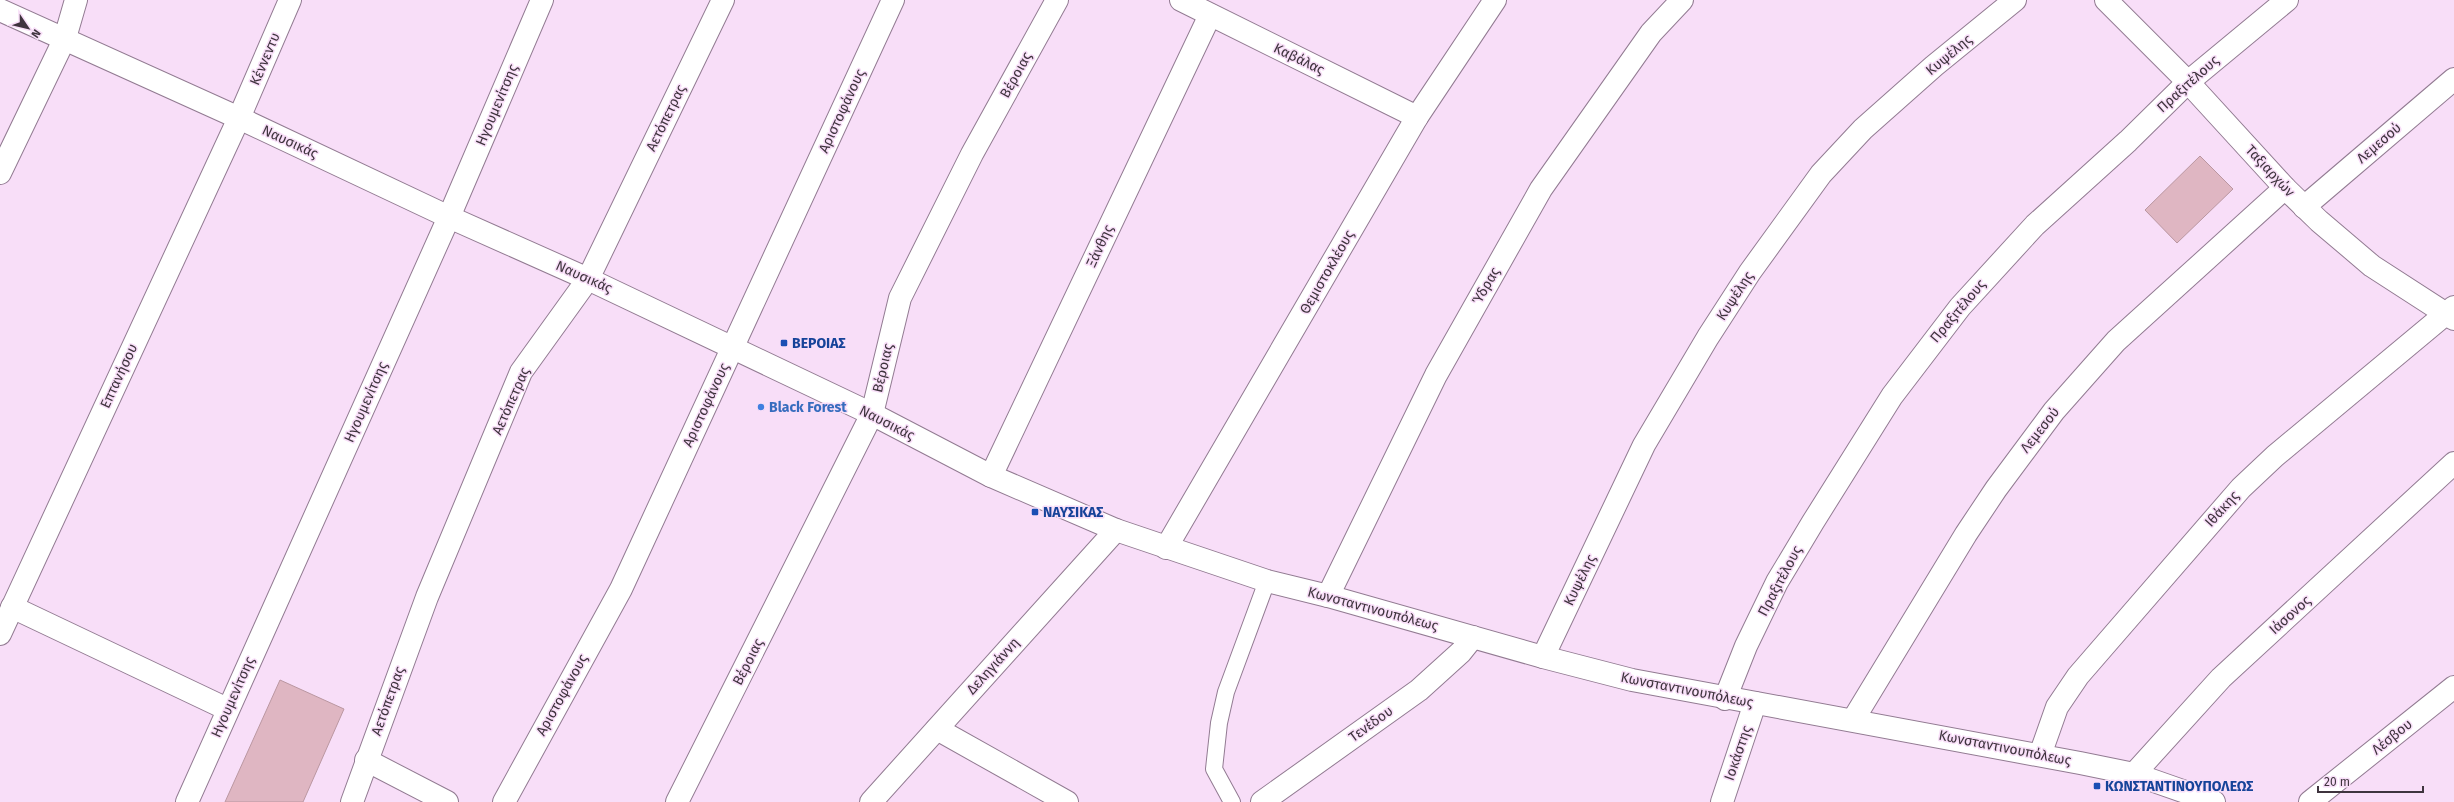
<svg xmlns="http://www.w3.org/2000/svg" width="2454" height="802" font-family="'Fira Sans',sans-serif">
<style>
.building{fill:#dfb6c2;stroke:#ba97a1}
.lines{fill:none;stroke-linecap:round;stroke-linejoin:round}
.lane-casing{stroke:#927b92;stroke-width:18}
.street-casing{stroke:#927b92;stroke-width:24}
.secondary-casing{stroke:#927b92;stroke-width:24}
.lane{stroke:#fff;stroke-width:16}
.street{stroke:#fff;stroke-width:22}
.secondary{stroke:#fff;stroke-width:22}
.transit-dot{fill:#1a4fb4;stroke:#f8def8;stroke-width:1.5}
.shop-dot{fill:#3f7fe0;stroke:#f8def8;stroke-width:1.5}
.labels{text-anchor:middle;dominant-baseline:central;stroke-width:3;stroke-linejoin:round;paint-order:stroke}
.street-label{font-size:14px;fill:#3f343e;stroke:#f8def8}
.transit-label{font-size:14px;font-weight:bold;fill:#164399;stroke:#f8def8;text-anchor:start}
.shop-label{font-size:14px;font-weight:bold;fill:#366cbe;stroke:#f8def8;text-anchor:start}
</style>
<rect width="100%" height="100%" fill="#f8def8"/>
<!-- building -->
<g class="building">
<path d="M2200 156 2233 189 2177 243 2145 210Z"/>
<path d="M280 680 344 709 303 802H225Z"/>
</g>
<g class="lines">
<defs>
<path id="lane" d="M1232 802 1214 769 1219 723 1226 692 1267 581"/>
<g id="street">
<path d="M1181 0 1417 117"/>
<path d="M2106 0 2188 82 2285 188 2319 221 2372 266 2454 319"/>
<path d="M0 173 65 38 76 0"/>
<path d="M2304 207 2454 79"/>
<path d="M991 476 1210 15"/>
<path d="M1166 548 1417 117 1495 0"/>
<path d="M1328 596 1436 375 1541 189 1651 33 1682 0"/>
<path d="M12 607 227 709"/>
<path d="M0 634 239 118 290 0"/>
<path d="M1543 657 1644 445 1708 337 1750 272 1821 174 1863 129 1934 66 2015 0"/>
<path d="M1725 699 1746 646 1777 582 1813 522 1892 396 1960 307 2035 225 2128 141 2188 82 2287 0"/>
<path d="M1853 720 1966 534 1996 489 2054 411 2116 341 2285 188"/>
<path d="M937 729 1067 802"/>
<path d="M2040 755 2057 707 2078 676 2241 488 2275 456 2454 307"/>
<path d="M366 760 447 802"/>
<path d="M2134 774 2221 678 2454 463"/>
<path d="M187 802 449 217 542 0"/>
<path d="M352 802 427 597 521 372 588 279 723 0"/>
<path d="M504 802 621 589 893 0"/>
<path d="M677 802 872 414 900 298 972 154 1057 0"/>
<path d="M871 802 1116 530"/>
<path d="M1262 802 1419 690 1461 652 1473 637"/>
<path d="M1722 802 1755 703"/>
<path d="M2310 802 2454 687"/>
</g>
<path id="secondary" d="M0 10 239 118 449 217 588 279 872 414 991 476 1116 530 1267 581 1328 596 1543 657 1632 680 2080 763 2134 774 2214 802"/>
</defs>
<!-- lane casing -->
<use href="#lane" class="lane-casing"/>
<!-- street casing -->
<use href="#street" class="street-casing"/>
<!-- secondary casing -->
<use href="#secondary" class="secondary-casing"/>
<!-- lane -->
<use href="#lane" class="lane"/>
<!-- street -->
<use href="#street" class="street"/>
<!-- secondary -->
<use href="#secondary" class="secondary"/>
</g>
<!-- markers -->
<g class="transit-dot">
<rect x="780" y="339" width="8" height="8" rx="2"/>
<rect x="1031" y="508" width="8" height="8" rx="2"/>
<rect x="2093" y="782" width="8" height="8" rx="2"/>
</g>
<circle class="shop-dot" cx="761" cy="407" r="4"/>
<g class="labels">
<!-- street labels -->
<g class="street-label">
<text transform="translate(1949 55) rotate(-40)">Κυψέλης</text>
<text transform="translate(265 59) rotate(-67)">Κέννεντυ</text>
<text transform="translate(1299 59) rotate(26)">Καβάλας</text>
<text transform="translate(1016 75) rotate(-61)">Βέροιας</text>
<text transform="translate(2188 84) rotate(-42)">Πραξιτέλους</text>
<text transform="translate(497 105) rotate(-67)">Ηγουμενίτσης</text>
<text transform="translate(842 111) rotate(-65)">Αριστοφάνους</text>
<text transform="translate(666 118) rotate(-64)">Αετόπετρας</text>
<text transform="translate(290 142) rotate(25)">Ναυσικάς</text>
<text transform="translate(2379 143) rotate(-41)">Λεμεσού</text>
<text transform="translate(2270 171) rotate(47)">Ταξιαρχών</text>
<text transform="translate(1100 246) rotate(-65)">Ξάνθης</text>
<text transform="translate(1327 272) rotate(-60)">Θεμιστοκλέους</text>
<text transform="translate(584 277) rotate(24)">Ναυσικάς</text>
<text transform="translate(1486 286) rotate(-60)">Ύδρας</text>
<text transform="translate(1735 296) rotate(-57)">Κυψέλης</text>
<text transform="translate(1958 311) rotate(-50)">Πραξιτέλους</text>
<text transform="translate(883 368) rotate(-77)">Βέροιας</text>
<text transform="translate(119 376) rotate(-65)">Επτανήσου</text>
<text transform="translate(511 401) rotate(-66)">Αετόπετρας</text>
<text transform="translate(366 402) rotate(-66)">Ηγουμενίτσης</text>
<text transform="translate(706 405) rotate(-65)">Αριστοφάνους</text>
<text transform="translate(887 423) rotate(27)">Ναυσικάς</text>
<text transform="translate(2040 430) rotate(-52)">Λεμεσού</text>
<text transform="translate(2222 509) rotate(-48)">Ιθάκης</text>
<text transform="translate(1580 580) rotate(-64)">Κυψέλης</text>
<text transform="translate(1780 581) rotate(-62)">Πραξιτέλους</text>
<text transform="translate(1373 609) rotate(15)">Κωνσταντινουπόλεως</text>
<text transform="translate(2290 615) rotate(-42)">Ιάσονος</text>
<text transform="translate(748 662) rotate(-63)">Βέροιας</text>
<text transform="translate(993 666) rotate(-48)">Δεληγιάννη</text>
<text transform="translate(1687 690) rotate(11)">Κωνσταντινουπόλεως</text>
<text transform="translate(562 695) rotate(-61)">Αριστοφάνους</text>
<text transform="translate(233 697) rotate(-66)">Ηγουμενίτσης</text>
<text transform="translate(388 701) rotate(-70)">Αετόπετρας</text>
<text transform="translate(1371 724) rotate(-36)">Τενέδου</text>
<text transform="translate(2392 737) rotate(-39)">Λέσβου</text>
<text transform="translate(2005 748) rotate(11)">Κωνσταντινουπόλεως</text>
<text transform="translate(1738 753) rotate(-71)">Ιοκάστης</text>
</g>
<!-- transit labels -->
<g class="transit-label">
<text x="792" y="343">ΒΕΡΟΙΑΣ</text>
<text x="1043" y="512">ΝΑΥΣΙΚΑΣ</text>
<text x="2105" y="786">ΚΩΝΣΤΑΝΤΙΝΟΥΠΟΛΕΩΣ</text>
</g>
<!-- shop labels -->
<g class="shop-label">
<text x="769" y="407">Black Forest</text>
</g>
</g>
<!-- north arrow -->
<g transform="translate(28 28) rotate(125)" stroke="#f8def8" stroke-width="3" paint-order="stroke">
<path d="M0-3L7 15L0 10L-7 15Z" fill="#3f343e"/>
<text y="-6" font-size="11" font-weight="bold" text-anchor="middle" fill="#3f343e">N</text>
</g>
<!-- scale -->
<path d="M2318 786v6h105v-6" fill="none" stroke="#3f343e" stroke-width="2"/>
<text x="2324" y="786" font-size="12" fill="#3f343e" stroke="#f8def8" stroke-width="3" paint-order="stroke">20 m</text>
</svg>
